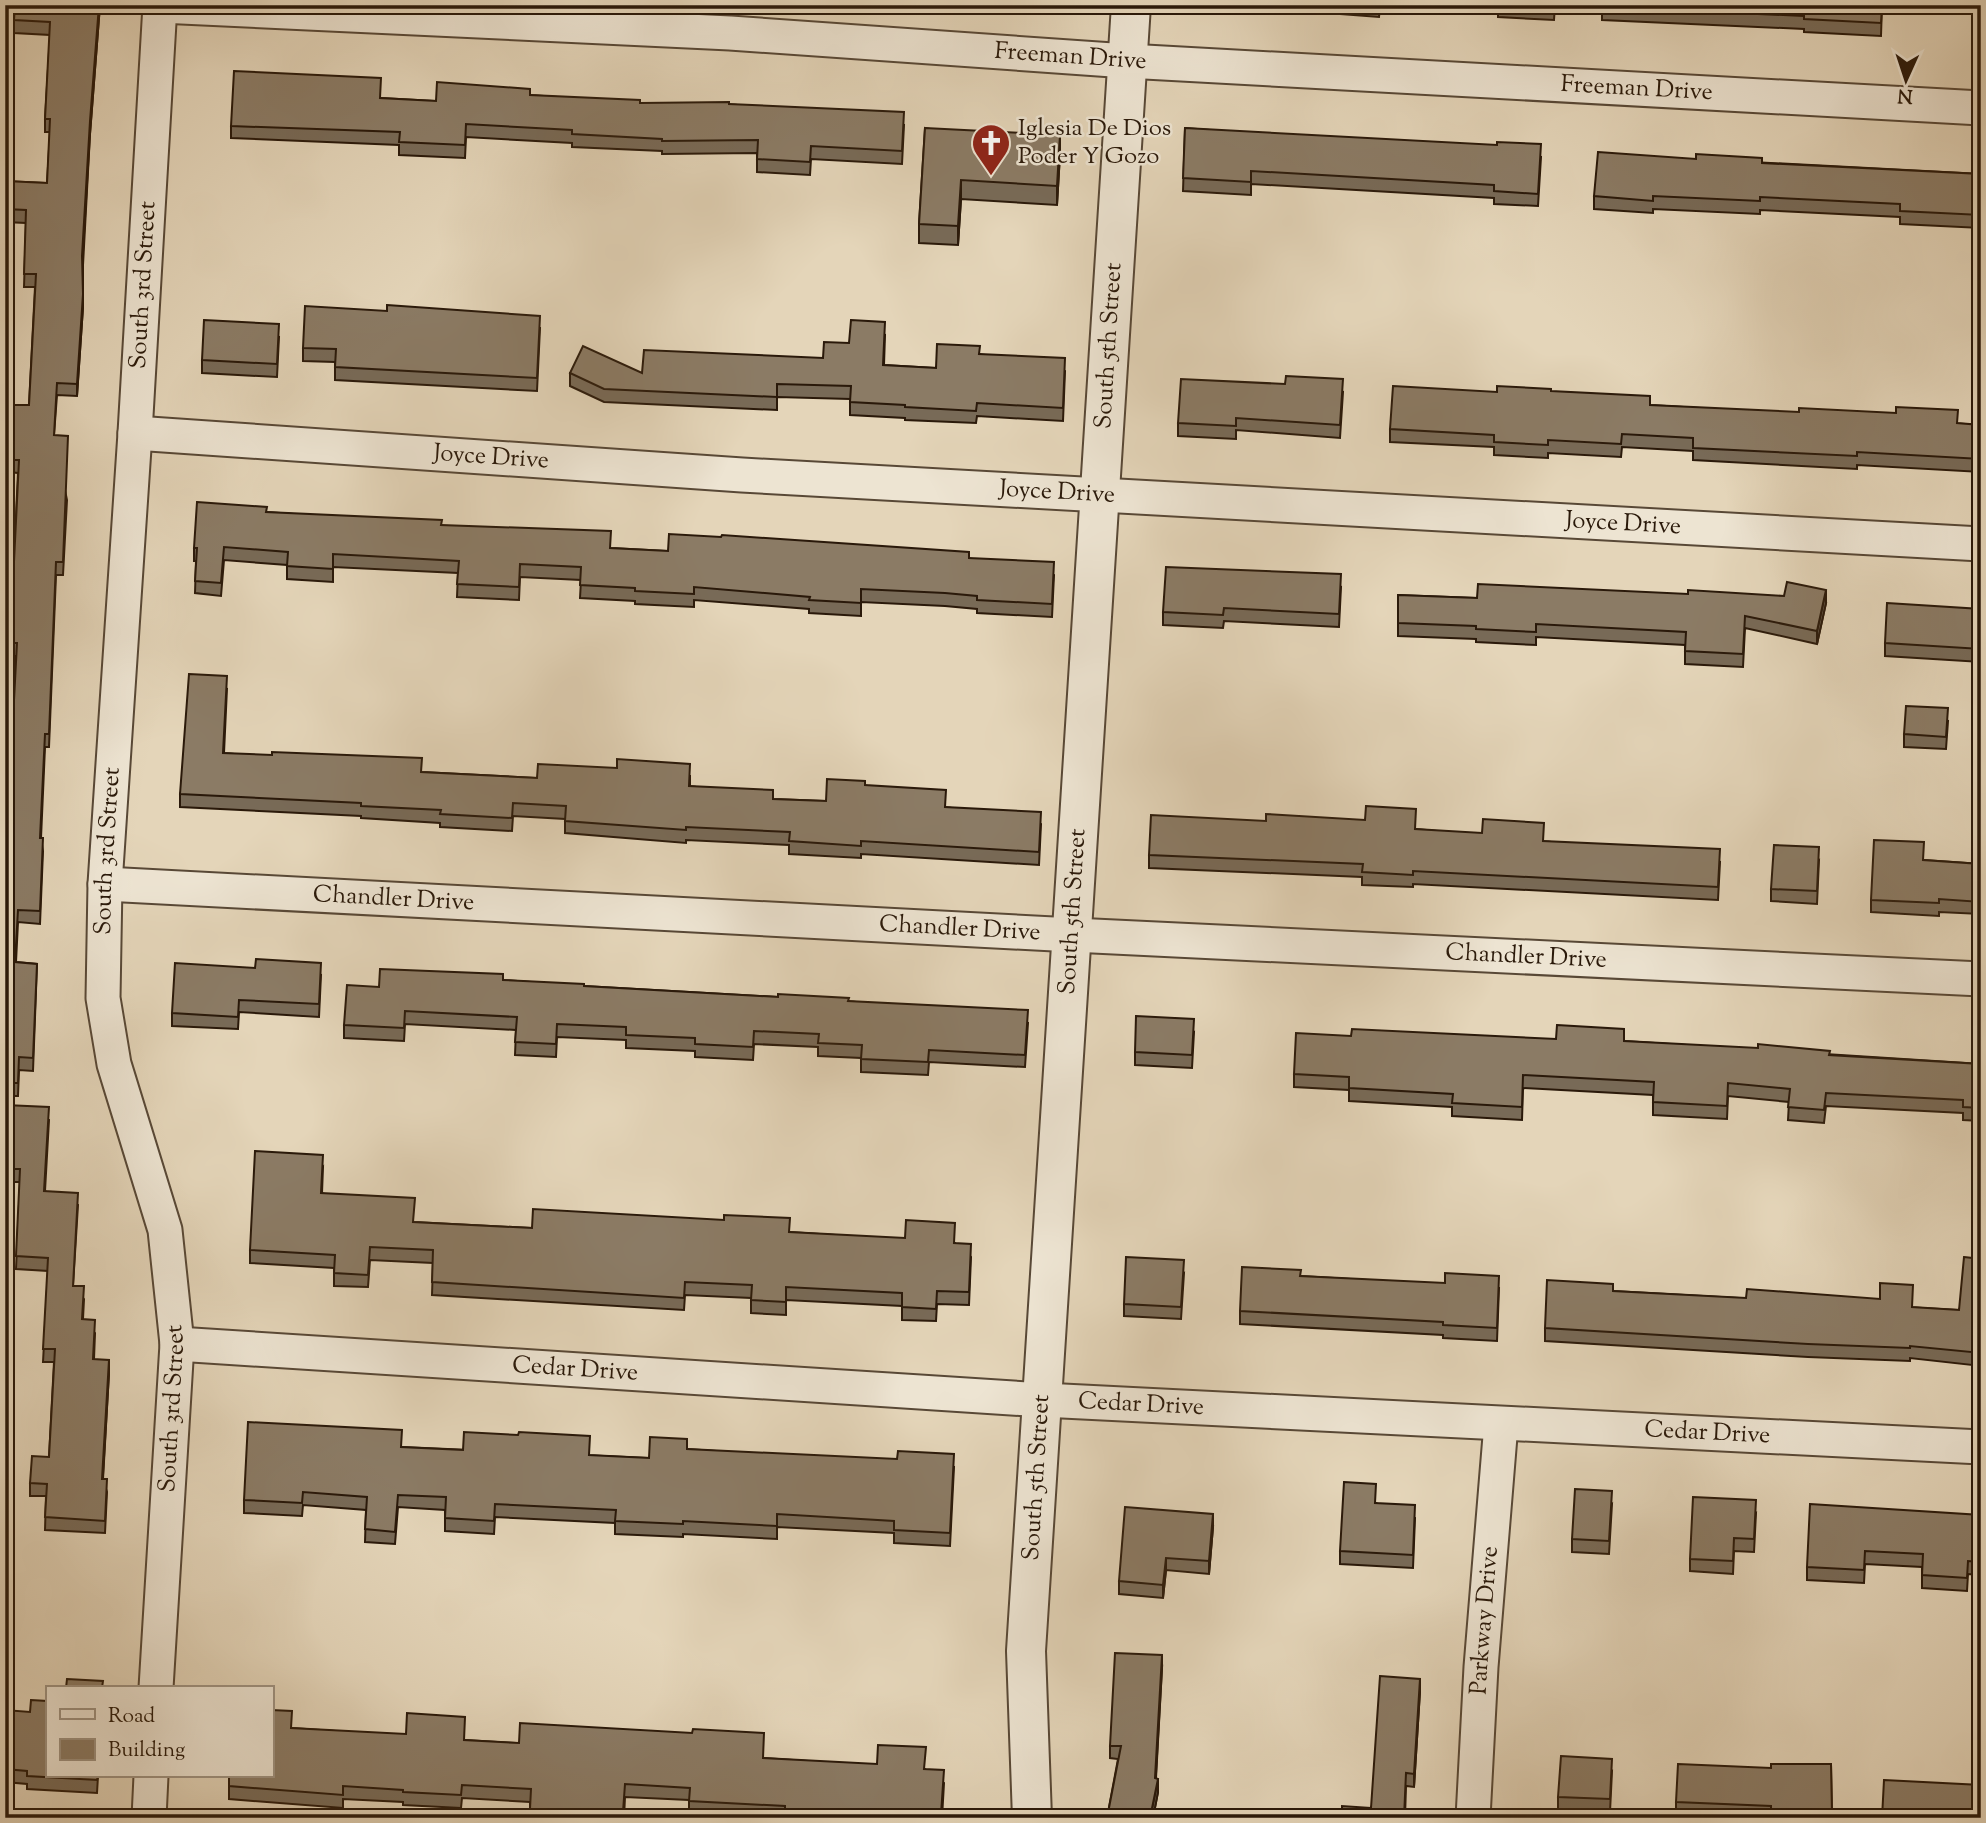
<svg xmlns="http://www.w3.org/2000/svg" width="1986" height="1823" font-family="'Sorts Mill Goudy',serif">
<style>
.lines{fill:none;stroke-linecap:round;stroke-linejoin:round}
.minor-casing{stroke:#584836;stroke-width:37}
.tertiary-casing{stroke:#584836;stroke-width:42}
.minor{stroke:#ede4d2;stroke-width:33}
.tertiary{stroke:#ede4d2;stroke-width:38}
.wall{fill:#786a57;stroke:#2a190a;stroke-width:2}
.shaded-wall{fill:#615647;stroke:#2a190a;stroke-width:2}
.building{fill:#8b7b65;stroke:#2a190a;stroke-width:2}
.labels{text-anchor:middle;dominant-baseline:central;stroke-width:5;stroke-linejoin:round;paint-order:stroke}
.street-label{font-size:24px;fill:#2a190a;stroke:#ede4d2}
.poi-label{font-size:24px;fill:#2a190a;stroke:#ede4d2;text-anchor:start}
</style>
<rect width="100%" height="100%" fill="#e4d5b9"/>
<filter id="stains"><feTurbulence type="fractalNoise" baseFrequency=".00286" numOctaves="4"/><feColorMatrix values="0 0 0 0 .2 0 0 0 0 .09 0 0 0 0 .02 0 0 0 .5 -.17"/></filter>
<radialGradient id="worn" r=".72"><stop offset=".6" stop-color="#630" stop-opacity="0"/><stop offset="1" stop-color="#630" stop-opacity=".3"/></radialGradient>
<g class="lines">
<defs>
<g id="minor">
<path id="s1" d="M160 6 730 33 1127 61 1981 108"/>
<path id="s2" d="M135 433 742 475 1981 544"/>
<path id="s3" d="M105 884 1073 935 1981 979"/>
<path id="s4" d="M177 1344 1043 1400 1981 1447"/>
<path id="s5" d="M156 1688 177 1344 165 1230 114 1064 103 998 105 884 135 433 160 5"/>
<path d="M149 1818 151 1776"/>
<path id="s6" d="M1473 1818 1481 1667 1501 1424"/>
</g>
<g id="tertiary">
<path id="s7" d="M1032 1818 1026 1651 1131 5"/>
</g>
</defs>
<!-- minor casing -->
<use href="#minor" class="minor-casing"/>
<!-- tertiary casing -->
<use href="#tertiary" class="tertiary-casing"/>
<!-- minor -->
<use href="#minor" class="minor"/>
<!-- tertiary -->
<use href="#tertiary" class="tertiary"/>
</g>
<!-- wall -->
<g class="wall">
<path d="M100 5 90 134 83 265V307L77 396 57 395 54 435 67 500 63 575H56L49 747H45L41 838 43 851 40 924 18 922 16 962 37 964 33 1071 19 1070 18 1096H5V756L11 757 16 656H5V601L12 602 18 473 8 472V460L29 405 35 287H24L26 223 5 222V181L47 183 50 132H45V119L50 35 14 33V20Z"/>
<path d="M1281 5H1555L1554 20 1498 17V14L1380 8 1379 17 1301 11V6Z"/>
<path d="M1602 5H1882L1881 36 1804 32V29L1602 20Z"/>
<path d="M530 95 640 103 729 104 904 125 902 164 811 159 810 175 757 172V153L662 154V151L572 147V143L466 137 465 158 399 155V145L231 138V126L381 98 436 101Z"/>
<path d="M925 128 1060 154 1057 205 961 199 958 245 919 243V224Z"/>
<path d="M1185 128 1541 157 1538 206 1494 204V198L1251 184V195L1183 191Z"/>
<path d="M1696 159 1981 174V228L1900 224V217L1760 210V214L1653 209V213L1594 209V196Z"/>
<path d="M540 328 537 391 335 380V362L303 361V348Z"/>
<path d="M885 335 884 365 936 368 980 354 1065 371 1063 421 977 416 976 423 905 420V418L850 415V399L777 397V410L604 402 570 386V373H642L823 358 849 343Z"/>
<path d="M279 337 277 377 202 373V360Z"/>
<path d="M1343 392 1340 438 1236 430V439L1178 436V423Z"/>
<path d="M1497 392 1650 405 1981 425V472L1857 465V469L1693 460V451L1622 447 1621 457 1548 453V458L1494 455V447L1390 442V429Z"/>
<path d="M267 512 441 525 611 548 668 551 969 558 1054 575 1052 617 977 613V609L945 606 861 602V616L809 613V609L694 600V607L635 604V601L580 598 581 580 520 577 519 600 457 597 458 573 333 567V582L287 579V565L224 560 221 596 195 593 196 561H194V548Z"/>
<path d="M1341 587 1339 627 1224 621 1223 628 1163 625V612Z"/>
<path d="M1398 595 1477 598 1826 603 1817 644 1745 628 1743 667 1685 664V645L1536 637V645L1476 642V639L1398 636Z"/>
<path d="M1981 609V662L1885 656V643Z"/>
<path d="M227 688 224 753 422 772 537 778 690 776V786L773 799 826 801 865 785 946 807 1041 824 1039 865 861 854V858L789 854V845L686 840V843L565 833V819L513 816 512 831 440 827V823L361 818V816L180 807V794Z"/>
<path d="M1948 721 1946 749 1904 747V734Z"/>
<path d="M1416 829 1543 841 1720 862 1718 900 1413 884V887L1362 885V877L1149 868V855Z"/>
<path d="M1819 860 1817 904 1771 901V889Z"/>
<path d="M1924 860 1981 864V914L1939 912V916L1871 912V900Z"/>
<path d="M321 975 319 1017 239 1012 238 1029 172 1026V1013Z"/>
<path d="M503 980 584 986 848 1001 1028 1023 1025 1067 929 1062 928 1075 861 1072V1058L818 1056V1047L754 1044 753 1060 695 1057V1051L626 1048V1040L557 1037 556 1057 515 1055 516 1030 405 1024 404 1041 344 1038V1025L379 987Z"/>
<path d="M1194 1032 1192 1068 1135 1065V1052Z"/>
<path d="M1351 1036 1624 1041 1981 1064V1121L1963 1120V1113L1826 1106 1824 1123 1788 1120 1789 1102 1728 1096 1727 1119 1653 1115V1095L1523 1088 1522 1120 1452 1116V1107L1349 1101V1090L1294 1087V1074Z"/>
<path d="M5 1105 49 1120 45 1191 78 1205 73 1286 84 1299 83 1319 95 1333 94 1359 109 1373 103 1479 107 1492 105 1533 45 1530 46 1496H30V1483L49 1457 54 1362H43L48 1271 16 1269 20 1182H5Z"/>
<path d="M323 1167 322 1193 414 1222 532 1228 790 1232 955 1243 971 1257 969 1305 937 1304 936 1321 902 1320V1306L786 1300V1315L751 1313V1298L685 1295 684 1310 432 1295 433 1263 370 1260 368 1287 334 1286V1268L250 1263V1250Z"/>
<path d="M1981 1259V1366L1910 1358V1361L1808 1357 1545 1341V1328L1613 1291 1959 1310Z"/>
<path d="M1184 1273 1181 1319 1124 1316V1304Z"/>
<path d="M1301 1276 1499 1288 1497 1341 1443 1338V1335L1240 1324V1311Z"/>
<path d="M402 1447 649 1458 687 1449 954 1467 950 1546 894 1543V1533L777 1527V1539L683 1534V1537L615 1534V1523L495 1517 494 1534 445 1531V1510L398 1507 395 1544 365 1542 366 1510 303 1505 302 1516 244 1513V1500Z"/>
<path d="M1376 1503 1415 1518 1413 1568 1340 1564V1551Z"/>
<path d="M1612 1504 1609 1554 1572 1552V1539Z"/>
<path d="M1756 1513 1754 1552 1734 1551 1733 1574 1690 1571V1559Z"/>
<path d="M1981 1515V1575L1968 1574 1967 1591 1922 1588V1567L1865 1564 1864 1583 1807 1580V1567Z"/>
<path d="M1213 1527 1209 1574 1166 1570 1163 1598 1119 1594V1581Z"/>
<path d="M1162 1668 1156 1778 1158 1792 1153 1818H1107L1118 1759 1110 1758V1746Z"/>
<path d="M1420 1691 1414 1787 1406 1786 1405 1818H1342L1371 1808Z"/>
<path d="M5 1710 98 1776 97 1793 27 1789V1784L5 1782Z"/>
<path d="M292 1728 465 1740 764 1758 925 1769 944 1783 942 1818H755L689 1814V1800L625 1797 624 1818H530V1802L462 1798 461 1808 403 1805V1802L343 1799V1808L229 1799V1776Z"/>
<path d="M1831 1764 1832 1818H1738L1676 1815V1802L1771 1768Z"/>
<path d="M1612 1771 1610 1812 1558 1809V1797Z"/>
</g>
<!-- shaded-wall -->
<g class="shaded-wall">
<path d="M99 5H100L90 134 82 268 90 121Z"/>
<path d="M1060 135V154L1057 205V186Z"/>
<path d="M961 180V199L958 245V226Z"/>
<path d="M83 294V307L77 396V384Z"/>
<path d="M1826 590V603L1817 644V631Z"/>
<path d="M109 1360V1373L102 1492V1479Z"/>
<path d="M1213 1514V1527L1209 1574V1561Z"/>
<path d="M1166 1558V1570L1163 1598V1585Z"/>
<path d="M1162 1655V1668L1155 1791V1778Z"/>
<path d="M1420 1679V1691L1414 1787V1774Z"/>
<path d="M1158 1779V1792L1153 1818H1150Z"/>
</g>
<!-- building -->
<g class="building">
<path d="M15 5H99L90 121 82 256 83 294 77 384 57 383 54 435 68 436 63 562H56L49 734H45L40 838H43L40 911 18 910 15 962 37 964 33 1058 19 1057 18 1083H5V756L11 757 17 643H5V601L12 602 19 460H8L11 405H29L36 274H24L26 210 5 209V181L47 183 50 119H45L50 22 14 20Z"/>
<path d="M1526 5H1554V7Z"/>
<path d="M1602 5H1882L1881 23 1804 19V16L1602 7Z"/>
<path d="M234 71 381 78 380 98 436 101 437 82 530 89V95L640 100V103L729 102V104L904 112 902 151 811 146 810 162 757 159 758 140 662 141V139L572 134V130L466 124 465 145 399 142 400 132 231 126Z"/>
<path d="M925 128 1060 135 1057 186 961 180 958 226 919 224Z"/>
<path d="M1185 128 1497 145V142L1541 144 1538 194 1494 191V185L1251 171V182L1183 178Z"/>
<path d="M1598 152 1696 159V154L1762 158V163L1981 174V215L1900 211V204L1760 197V201L1653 196V201L1594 196Z"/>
<path d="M387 305 540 316 537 378 335 367 336 349 303 348 305 306 387 311Z"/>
<path d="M204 320 279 324 277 364 202 360Z"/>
<path d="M851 320 885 322 883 365 936 368 937 344 980 346 979 354 1065 358 1063 408 977 403 976 411 905 407V405L850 402 851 386 777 384V397L604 389 570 373 583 346 642 373 644 350 823 358 824 342 849 343Z"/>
<path d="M1286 376 1343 379 1340 425 1236 418V426L1178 423 1181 379 1285 384Z"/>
<path d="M1393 386 1497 392V386L1551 389V391L1650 396V405L1799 412V408L1896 413V407L1958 410 1957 423 1981 425V459L1857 452V456L1693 448V438L1622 434 1621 444 1548 440V445L1494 442V435L1390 429Z"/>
<path d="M197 502 267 507 266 512 442 520 441 525 611 531 610 548 668 551 669 534 721 537 722 535 969 552V558L1054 562 1052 604 977 600V596L945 593 861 589V603L809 600 810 597 694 587V594L635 591V588L580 585 581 567 520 564 519 587 457 584 459 561 333 554V569L287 566 288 552 224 547 221 583 195 581 197 548H194Z"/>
<path d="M1166 567 1341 574 1339 614 1224 608 1223 615 1163 612Z"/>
<path d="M1787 582 1826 590 1817 631 1745 616 1743 654 1685 651 1686 632 1536 624V632L1476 629V626L1398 623V595L1477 598 1478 584 1688 594V590L1784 596Z"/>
<path d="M1887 603 1981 609V649L1885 643Z"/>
<path d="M189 674 227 676 223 753 272 755V752L422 758 421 772 537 778 538 764 617 768V759L690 764 689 786 773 790V799L826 801 827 779 865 781V785L946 790 945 807 1041 812 1039 852 861 841V846L789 841 790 832 686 827V830L565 821 566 806 513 803 512 818 440 814 441 810 361 806V803L180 794Z"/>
<path d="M1906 706 1948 708 1946 737 1904 734Z"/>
<path d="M1366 806 1416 809 1415 829 1482 833 1483 819 1544 823 1543 841 1720 849 1718 887 1413 871V875L1362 872 1363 864 1149 855 1151 815 1266 821V814L1365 820Z"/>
<path d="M1874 840 1924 842 1923 860 1981 864V902L1939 899V903L1871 900Z"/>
<path d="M1774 845 1819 847 1817 891 1771 889Z"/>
<path d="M256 959 321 963 319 1004 239 1000 238 1017 172 1013 175 963 255 968Z"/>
<path d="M380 969 503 974V980L584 984V986L778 997V994L849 998 848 1001 1028 1010 1025 1055 929 1050 928 1062 861 1059 862 1045 818 1043 819 1034 754 1031 753 1047 695 1044V1038L626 1035V1027L557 1024 556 1044 515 1042 517 1017 405 1011 404 1028 344 1025 347 985 379 987Z"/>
<path d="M1136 1016 1194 1019 1192 1055 1135 1052Z"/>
<path d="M1557 1025 1624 1029V1041L1758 1048V1044L1830 1051 1829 1055 1981 1064V1108L1963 1107V1100L1826 1093 1824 1110 1788 1107 1790 1089 1728 1083 1727 1106 1653 1102 1654 1082 1523 1075 1522 1107 1452 1103 1453 1094 1349 1088V1077L1294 1074 1296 1033 1351 1036 1352 1029 1556 1039Z"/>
<path d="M5 1105 49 1107 44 1191 78 1193 73 1286H84L82 1319 95 1320 93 1359 109 1360 102 1479H107L105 1521 45 1517 47 1484 30 1483 32 1456 49 1457 55 1349H43L48 1258 16 1256 20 1169H5Z"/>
<path d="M255 1151 323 1155 321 1193 415 1198 413 1222 532 1228 533 1209 724 1220V1215L790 1218 789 1232 905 1238 906 1220 955 1223 954 1243 971 1244 969 1292 937 1291 936 1309 902 1307V1293L786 1287V1302L751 1300 752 1285 685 1282 684 1298 432 1282 433 1250 370 1247 368 1275 334 1273 335 1255 250 1250Z"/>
<path d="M1126 1257 1184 1260 1181 1307 1124 1304Z"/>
<path d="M1964 1257 1981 1259V1353L1910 1346V1348L1808 1344 1545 1328 1547 1280 1613 1284V1291L1746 1298 1747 1289 1880 1299V1283L1913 1285 1912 1307 1959 1310Z"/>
<path d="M1242 1267 1301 1270 1300 1276 1445 1283V1273L1499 1276 1497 1328 1443 1325V1322L1240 1311Z"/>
<path d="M248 1422 402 1430 401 1447 463 1450 464 1432 518 1435 519 1432 590 1436 589 1455 649 1458 650 1437 687 1439V1449L897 1459 898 1451 954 1454 950 1533 894 1530V1521L777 1514V1526L683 1521V1524L615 1521 616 1510 495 1504 494 1521 445 1518 446 1497 398 1495 395 1532 365 1529 367 1497 303 1492 302 1503 244 1500Z"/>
<path d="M1344 1482 1376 1484 1375 1503 1415 1505 1413 1555 1340 1551Z"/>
<path d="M1575 1489 1612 1491 1609 1541 1572 1539Z"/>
<path d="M1693 1497 1756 1500 1754 1539 1734 1538 1733 1561 1690 1559Z"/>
<path d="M1810 1504 1981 1515V1562L1968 1561 1967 1578 1922 1575 1923 1554 1865 1551 1864 1570 1807 1567Z"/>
<path d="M1125 1507 1213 1514 1209 1561 1166 1558 1163 1585 1119 1581Z"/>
<path d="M1115 1653 1162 1655 1155 1778 1158 1779 1150 1818H1107L1121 1746H1110Z"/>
<path d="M1380 1676 1420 1679 1414 1774 1406 1773 1404 1818H1342V1806L1371 1808Z"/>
<path d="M67 1679 103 1681 102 1688H66Z"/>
<path d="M31 1700 47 1701V1776H98L97 1780 27 1776V1771L5 1769V1710L30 1712Z"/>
<path d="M271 1710 292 1711 291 1728 406 1734 407 1713 465 1717 464 1740 519 1743 520 1723 692 1733 693 1729 764 1733 763 1758 877 1764 878 1745 926 1747 924 1769 944 1770 941 1814 910 1812V1818H819V1811L785 1810V1806L689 1801 690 1788 625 1784 623 1812 530 1809 531 1789 462 1785 461 1795 403 1792V1790L343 1786V1795L229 1786V1776H271Z"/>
<path d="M1561 1756 1612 1759 1610 1799 1558 1797Z"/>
<path d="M1678 1764 1771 1768V1764H1831L1832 1814H1771V1806L1676 1802Z"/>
<path d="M1884 1780 1981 1785V1818H1882Z"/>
</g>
<!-- icons -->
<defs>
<symbol id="church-pin" viewBox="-11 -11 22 30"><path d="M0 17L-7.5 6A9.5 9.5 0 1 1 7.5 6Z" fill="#8f2418" stroke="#ede4d2"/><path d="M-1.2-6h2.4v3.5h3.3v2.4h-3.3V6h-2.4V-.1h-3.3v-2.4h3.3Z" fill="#fff"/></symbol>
</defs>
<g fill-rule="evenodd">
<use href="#church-pin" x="969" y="121" width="44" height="60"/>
</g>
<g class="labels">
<!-- street labels -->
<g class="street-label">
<text stroke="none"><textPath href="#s1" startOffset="912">Freeman Drive</textPath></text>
<text stroke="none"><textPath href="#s1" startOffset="1479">Freeman Drive</textPath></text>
<text stroke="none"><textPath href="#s5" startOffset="1414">South 3rd Street</textPath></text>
<text stroke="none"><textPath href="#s7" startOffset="1475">South 5th Street</textPath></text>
<text stroke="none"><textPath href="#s2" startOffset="357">Joyce Drive</textPath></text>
<text stroke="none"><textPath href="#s2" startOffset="924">Joyce Drive</textPath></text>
<text stroke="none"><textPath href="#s2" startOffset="1491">Joyce Drive</textPath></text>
<text stroke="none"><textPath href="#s5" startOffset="847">South 3rd Street</textPath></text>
<text stroke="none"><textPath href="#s3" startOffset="289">Chandler Drive</textPath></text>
<text stroke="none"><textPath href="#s7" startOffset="908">South 5th Street</textPath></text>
<text stroke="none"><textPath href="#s3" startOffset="856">Chandler Drive</textPath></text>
<text stroke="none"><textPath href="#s3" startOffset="1423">Chandler Drive</textPath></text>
<text stroke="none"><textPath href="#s4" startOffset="399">Cedar Drive</textPath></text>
<text stroke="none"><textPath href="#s4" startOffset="966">Cedar Drive</textPath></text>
<text stroke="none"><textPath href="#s5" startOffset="280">South 3rd Street</textPath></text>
<text stroke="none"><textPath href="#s4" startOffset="1533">Cedar Drive</textPath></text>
<text stroke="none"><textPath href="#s7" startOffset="341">South 5th Street</textPath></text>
<text stroke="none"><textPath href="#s6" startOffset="198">Parkway Drive</textPath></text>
</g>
<!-- poi labels -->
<g class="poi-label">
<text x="1018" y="129">Iglesia De Dios<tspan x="1018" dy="28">Poder Y Gozo</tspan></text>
</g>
</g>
<!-- margin -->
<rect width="1986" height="1823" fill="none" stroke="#e4d5b9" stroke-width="28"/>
<rect x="7" y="7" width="1972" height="1809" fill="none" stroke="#2a190a" stroke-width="3.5"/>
<rect x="14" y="14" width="1958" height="1795" fill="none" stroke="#2a190a" stroke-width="2"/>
<!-- legend -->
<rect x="46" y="1686" width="228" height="91" fill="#ede4d2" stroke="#9f9382" stroke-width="2"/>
<rect x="60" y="1709" width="35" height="10" fill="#ede4d2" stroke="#9f9382" stroke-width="2"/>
<text x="108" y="1722" font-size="21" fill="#2a190a">Road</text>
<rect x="60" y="1739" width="35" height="21" fill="#8b7b65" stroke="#9f9382" stroke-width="2"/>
<text x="108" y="1756" font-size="21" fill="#2a190a">Building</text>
<!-- north arrow -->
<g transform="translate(1906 80) rotate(183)" stroke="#ede4d2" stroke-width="5" paint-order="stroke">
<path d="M0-5L12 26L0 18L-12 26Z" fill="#2a190a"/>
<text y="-10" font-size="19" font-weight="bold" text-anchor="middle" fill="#2a190a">N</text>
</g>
<rect width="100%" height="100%" filter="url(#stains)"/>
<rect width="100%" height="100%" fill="url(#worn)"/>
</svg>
